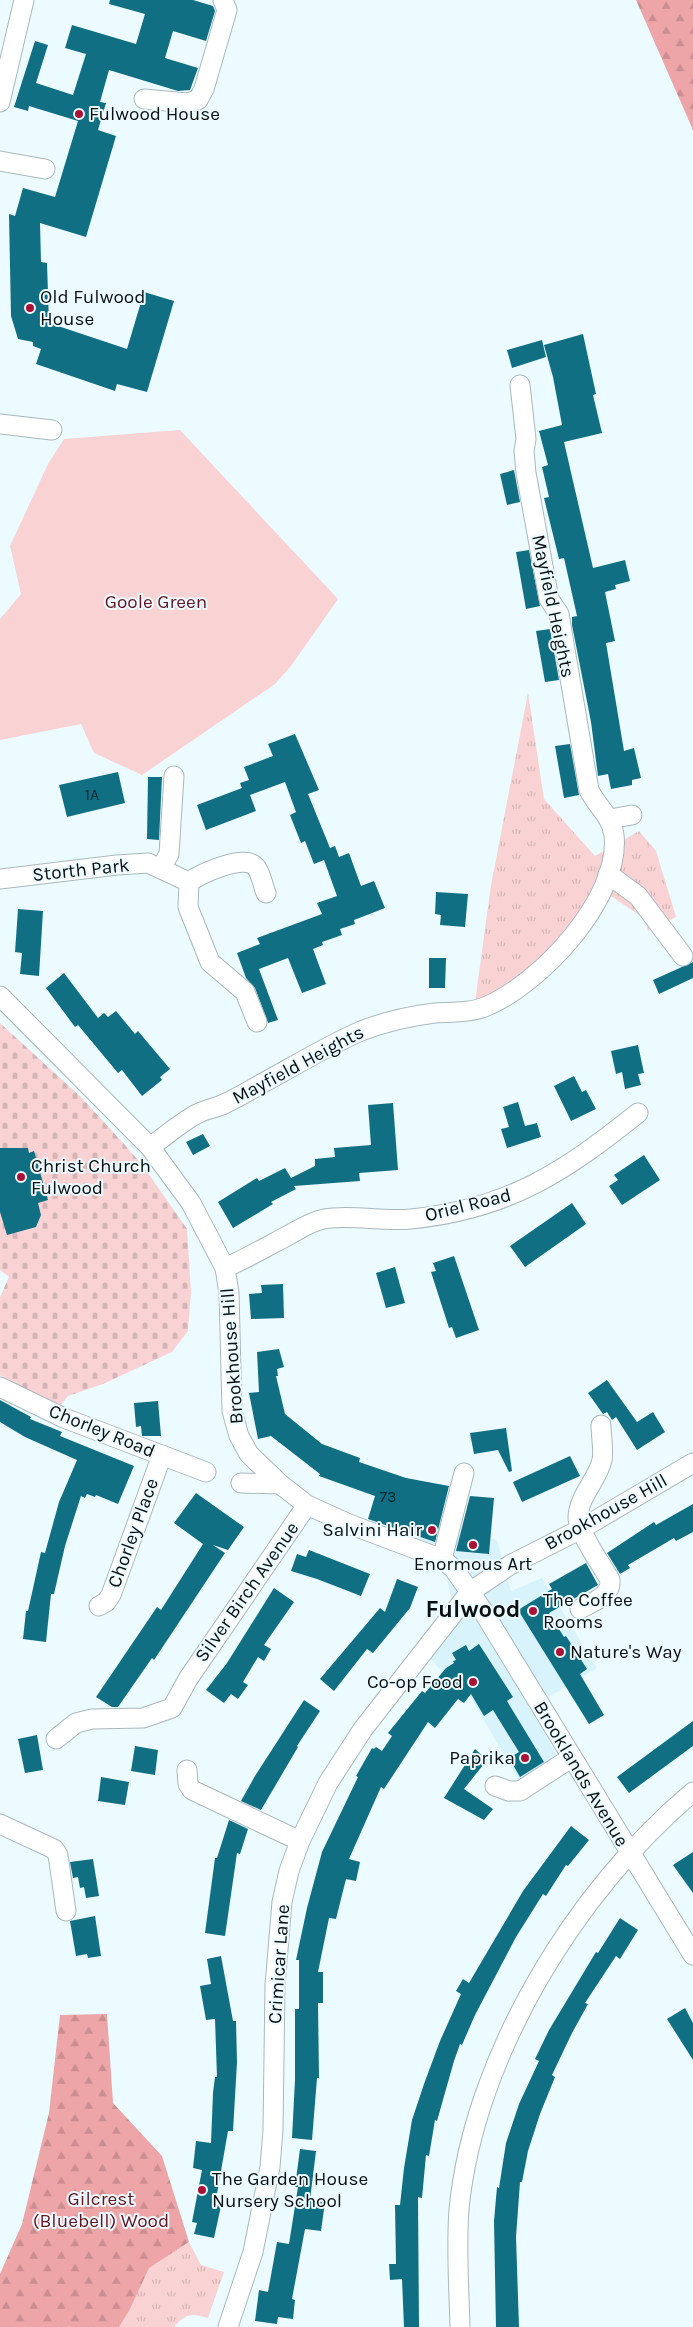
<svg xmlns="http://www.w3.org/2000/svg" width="693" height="2327" font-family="Karla,sans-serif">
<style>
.built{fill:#d8f3fb}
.grass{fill:url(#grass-tufts)}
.forest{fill:url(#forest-firs)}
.cemetery{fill:url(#cemetery-stones)}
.park{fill:#f9d3d4}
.building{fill:#116f84}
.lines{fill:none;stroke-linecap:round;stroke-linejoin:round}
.minor-casing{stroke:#a8b8bd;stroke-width:21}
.minor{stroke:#fff;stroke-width:19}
.poi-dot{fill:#a91136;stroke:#ecfbff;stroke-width:2}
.labels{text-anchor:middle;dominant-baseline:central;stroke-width:4;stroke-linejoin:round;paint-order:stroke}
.number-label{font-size:16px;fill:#0b272e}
.poi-label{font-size:19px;fill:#090f11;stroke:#ecfbff;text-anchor:start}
.park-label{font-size:19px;fill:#671422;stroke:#ecfbff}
.street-label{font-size:19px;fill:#090f11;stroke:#ecfbff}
.district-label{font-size:24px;font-weight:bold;fill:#090f11;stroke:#ecfbff}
</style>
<defs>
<pattern id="grass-tufts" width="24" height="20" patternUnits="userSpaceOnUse" patternTransform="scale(1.25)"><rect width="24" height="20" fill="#f9d3d4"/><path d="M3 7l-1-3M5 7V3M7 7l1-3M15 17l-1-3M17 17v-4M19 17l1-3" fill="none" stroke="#d4b4b5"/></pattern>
<pattern id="forest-firs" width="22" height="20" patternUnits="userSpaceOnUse" patternTransform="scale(1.25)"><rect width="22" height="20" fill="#eda5a8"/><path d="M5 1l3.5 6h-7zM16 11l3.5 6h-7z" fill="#ca8d90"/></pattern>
<pattern id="cemetery-stones" width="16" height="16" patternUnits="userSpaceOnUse" patternTransform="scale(1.25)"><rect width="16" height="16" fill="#f9d3d4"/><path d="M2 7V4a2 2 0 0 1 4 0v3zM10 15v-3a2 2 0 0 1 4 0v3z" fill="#d4b4b5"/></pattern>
</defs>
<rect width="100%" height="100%" fill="#ecfbff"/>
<!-- built -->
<path class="built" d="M421 1512 455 1522 453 1534 497 1540 511 1591 542 1578 597 1668 533 1706 559 1762 523 1788 470 1696 443 1673 418 1644 445 1611 451 1598 446 1574 410 1556Z"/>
<!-- grass -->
<g class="grass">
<path d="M528 693 544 799 595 856 639 831 656 851 676 917 648 931 645 919 605 892 550 972 495 1013 473 1017 491 885Z"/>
<path d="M189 2242 201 2265 224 2272 208 2318C191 2313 186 2313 174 2327H119L129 2311 148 2268Z"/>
</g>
<!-- forest -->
<g class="forest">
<path d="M636 0H693V130Z"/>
<path d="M107 2014 113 2103 162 2156 189 2242 149 2268 129 2311 119 2327H0V2274L22 2224 49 2113 60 2015Z"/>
</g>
<!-- cemetery -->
<path class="cemetery" d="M0 1023 82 1098 124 1144 143 1166 187 1229 191 1292 188 1331 172 1352 103 1384 68 1396 60 1406 0 1375V1297L9 1277 0 1270Z"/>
<!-- park -->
<path class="park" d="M180 430 338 599 291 666 275 684 142 775 94 753 81 724 0 740V619L21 594 10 546 48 464 64 439Z"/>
<!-- building -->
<g class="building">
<path d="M110 0H193L213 6 215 11 206 41 173 31 165 58 198 68 190 90 178 91 109 70 100 102 106 103 98 130 116 136 86 237 40 223 41 262 47 263 49 323 127 349 144 292 174 301 147 392 117 384 115 391 36 364 41 349 33 346V342L18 339 11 316 9 214 15 216 23 188 55 197 78 121 29 106 28 111 14 107 35 41 48 45 36 83 73 95 86 54 65 48 72 25 136 44 145 14 109 4Z"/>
<path d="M583 334 596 394 593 395 602 433 564 442 593 568 625 560 630 581 615 585 616 589 605 592 615 641 606 643 624 751 634 748 641 778 632 780V785L611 789 608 774 598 776 591 722 572 625V617L577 616 564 558 559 559 544 498 549 497 542 467 548 465 539 431 562 425 553 377 544 345Z"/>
<path d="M542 340 546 357 512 368 507 350Z"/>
<path d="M514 470 520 502 507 505 500 474Z"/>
<path d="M529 550 540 606 526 609 516 552Z"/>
<path d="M550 629 559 680 545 682 536 631Z"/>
<path d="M295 734 319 790 308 794 330 848 335 846 339 857 349 853 361 886 374 881 385 908 354 920 355 924 340 929 342 935 322 942 323 945 313 949 326 984 302 993 288 958 259 969 278 1020 268 1023 255 988 246 978 237 953 260 944 257 938 322 914 317 903 337 896 324 860 314 864 305 841 301 843 290 815 296 812 285 782 250 795 256 811 206 830 197 805 242 788 240 783 249 780 244 767 273 756 268 744Z"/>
<path d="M570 744 579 795 564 798 555 746Z"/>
<path d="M118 772 125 803 67 817 59 785Z"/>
<path d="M148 777H162L159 840 147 839Z"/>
<path d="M436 892 468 894 465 927 440 925 441 915 435 914Z"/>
<path d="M18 909 43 911 39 976 20 974 22 953 15 952Z"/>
<path d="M429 958H446L445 988H429Z"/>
<path d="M693 962V978L659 994 653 980Z"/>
<path d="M64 973 98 1018 104 1013 108 1017 116 1011 135 1034 138 1031 170 1069 160 1077 162 1080 142 1096 122 1070 118 1073 78 1025 75 1027 46 988Z"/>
<path d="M638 1045 644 1073 638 1074 641 1085 625 1089 622 1072 616 1074 611 1051Z"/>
<path d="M574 1076 582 1092 586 1090 596 1109 571 1121 554 1086Z"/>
<path d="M518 1102 525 1126 537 1123 541 1137 507 1148 501 1129 509 1127 503 1107Z"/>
<path d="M393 1103 398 1170 359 1173 360 1181 294 1186 296 1189 271 1202 273 1204 233 1228 218 1202 257 1178 259 1181 285 1168 291 1178 315 1166V1159L335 1157 334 1148 371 1145 368 1105Z"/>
<path d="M203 1134 210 1146 193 1155 186 1142Z"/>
<path d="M0 1148H28L29 1153 34 1151 48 1200 38 1203 41 1215 36 1227 7 1235 0 1212Z"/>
<path d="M644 1155 660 1180 622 1205 609 1186 618 1180 614 1175Z"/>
<path d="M572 1203 586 1224 525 1267 510 1246Z"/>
<path d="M454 1256 479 1330 456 1338 452 1327 449 1328 431 1272 436 1271 433 1263Z"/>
<path d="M395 1267 405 1303 386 1308 376 1273Z"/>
<path d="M283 1284 284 1318 251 1319 249 1294 262 1293 261 1285Z"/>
<path d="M279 1349 284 1367 277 1369 278 1376H276L285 1414 322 1444 360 1458 359 1462 406 1478 449 1486 435 1542 368 1519 375 1496 319 1476 320 1474 271 1436 258 1439 249 1393 259 1392 257 1352Z"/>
<path d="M607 1380 637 1422 653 1412 665 1432 637 1450 616 1417 612 1420 607 1412 603 1414 588 1393Z"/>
<path d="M0 1400 31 1417 30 1419 62 1432 60 1436 134 1466 118 1504 96 1495 95 1497 87 1494 85 1498 81 1496 65 1546 54 1594H51L46 1642 23 1639 26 1611H28L41 1552 45 1553 59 1502 77 1460 25 1437 0 1422Z"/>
<path d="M158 1401 161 1436H142L141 1426 136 1427 134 1403Z"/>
<path d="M506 1428 512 1471 509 1472 498 1450 474 1454 470 1433Z"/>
<path d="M570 1456 580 1476 522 1502 513 1482Z"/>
<path d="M196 1493 244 1527 228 1550 213 1545 225 1553 154 1660 152 1658 118 1707H112L96 1697 157 1607 161 1610 203 1544 174 1523Z"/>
<path d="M470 1496 494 1498 489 1554 456 1551Z"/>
<path d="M693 1504V1532L676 1541 674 1538 628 1565 630 1568 620 1574 607 1553 654 1522 656 1525Z"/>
<path d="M309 1550 370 1574 361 1596 317 1579 291 1571 297 1554 306 1557Z"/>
<path d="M586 1563 598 1585 549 1613 564 1637 566 1636 587 1669 580 1674 604 1715 589 1724 518 1610 552 1589 549 1584Z"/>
<path d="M397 1579 418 1587 410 1608 373 1653 367 1649 334 1691 320 1679 380 1608 385 1612Z"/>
<path d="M274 1588 294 1602 264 1645 271 1649 264 1661 258 1657 243 1682 248 1685 238 1699 231 1694 224 1703 206 1690 227 1663Z"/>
<path d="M479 1644 513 1697 507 1701 544 1762 520 1777 509 1758 519 1752 493 1710 484 1716 471 1694 464 1703 458 1699 435 1728 428 1722 384 1789 381 1787 349 1859 360 1862 356 1881 346 1879 336 1919 329 1918 318 1972H323V2003H318L319 2078H317L312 2140 292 2138 295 2080V2009H299V1960H296L307 1908 322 1852 358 1777 356 1776 372 1748 374 1749 376 1747 382 1751 392 1736 388 1733 422 1691 425 1693 446 1668 454 1663 453 1661 456 1660 452 1653 466 1645 469 1651Z"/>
<path d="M304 1700 320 1711 297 1746 298 1747 261 1810 241 1801 255 1776Z"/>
<path d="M693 1721V1746L629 1793 617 1777Z"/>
<path d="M37 1735 43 1770 25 1773 18 1739Z"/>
<path d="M135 1746 158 1750 155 1775 131 1771Z"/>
<path d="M475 1749 487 1760 464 1789 493 1809 484 1820 444 1798Z"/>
<path d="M101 1777 129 1782 125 1805 98 1801Z"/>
<path d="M229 1820 248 1829 240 1854 237 1853 225 1936 205 1933 215 1858H217Z"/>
<path d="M571 1826 589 1840 568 1866 566 1865 546 1896 543 1894 516 1937 475 2015 462 2045 460 2044 454 2061 437 2121 435 2120 429 2156 426 2155 422 2198 418 2197 419 2327H404L402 2279 390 2280 389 2264H396L395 2205H400L404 2168 412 2120 424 2084 440 2041 461 1994 456 1991 463 1979 469 1983 523 1891Z"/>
<path d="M693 1852V1893L673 1865Z"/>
<path d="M93 1859 99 1896 86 1898 84 1887 80 1888 78 1877 73 1878 70 1862Z"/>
<path d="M95 1916 101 1956 88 1958 87 1954 76 1956 70 1921Z"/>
<path d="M620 1918 638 1930 620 1959 616 1956 585 2003 588 2004 572 2033 552 2075 555 2077 540 2114 528 2151 522 2182H520L516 2237 519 2327H496L494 2221 497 2187 499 2188 506 2143 519 2104 539 2061 535 2059 549 2030 596 1952 598 1953Z"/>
<path d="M221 1956 233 2021H236L237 2062 233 2131H228L215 2205 221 2206 214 2238 194 2234 197 2223 192 2222 202 2170 193 2168 196 2141 211 2143 213 2093 215 2077H217L215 2019 206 2020 200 1986 211 1984 207 1959Z"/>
<path d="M685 2008 693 2023V2060L667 2019Z"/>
<path d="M300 2149 316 2151 310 2200 325 2202 321 2231 305 2229 292 2299 295 2300 293 2319 278 2317 277 2324 255 2321 259 2290 268 2292 277 2242 289 2244 298 2187H295Z"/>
</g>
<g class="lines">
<defs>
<g id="minor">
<path d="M144 99 187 103 198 100 204 89 227 10 223 0"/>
<path d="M0 102 24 0"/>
<path d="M0 161 45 169"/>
<path d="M0 424 52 430"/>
<path d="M610 819 632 815"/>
<path d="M161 868 169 854 174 776"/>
<path d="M608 874 638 896 683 956"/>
<path d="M0 879 117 865 148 863 189 882C200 874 245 853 256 867 261 873 263 886 266 893"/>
<path d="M189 882 188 907 210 962 245 992 257 1022"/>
<path d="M0 996 150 1147 191 1203 225 1268 229 1293 232 1411 239 1436 249 1454 280 1484 307 1505 349 1524 442 1559 454 1569 481 1608 693 1955"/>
<path d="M150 1147C166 1136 182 1121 199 1113 207 1109 216 1108 224 1104 237 1098 249 1091 261 1084 294 1066 327 1046 361 1031 384 1022 410 1016 435 1013 452 1012 471 1013 487 1006 541 983 621 898 614 835 611 815 597 807 589 790L559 614 549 599 526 473 524 451 526 439 520 385"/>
<path d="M225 1268C247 1258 268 1246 289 1235 300 1229 312 1221 324 1219 352 1214 382 1222 411 1219 509 1209 564 1172 638 1113"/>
<path d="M0 1387 64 1418 206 1472"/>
<path d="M241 1483 280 1484"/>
<path d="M442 1559 464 1473"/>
<path d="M99 1606 106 1602 111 1595 162 1455"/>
<path d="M580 1609C592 1602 612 1596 610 1580 602 1565 579 1534 578 1518 578 1497 598 1479 602 1460 604 1450 601 1436 601 1425"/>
<path d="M56 1739 76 1723 92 1719 143 1718 172 1708 188 1679 307 1505"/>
<path d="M187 1770 188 1784 192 1790 300 1841"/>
<path d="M495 1786 509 1791H520L571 1758"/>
<path d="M0 1824 54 1849 58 1855 66 1911"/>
<path d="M228 2327 253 2252 270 2167 273 2130 275 1985 282 1902 289 1871 300 1841 328 1783 363 1729 470 1592 510 1565 581 1529 693 1463"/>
<path d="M460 2327C459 2288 456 2248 459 2209 474 2056 576 1890 693 1792"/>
</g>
</defs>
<!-- minor casing -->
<use href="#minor" class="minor-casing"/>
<!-- minor -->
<use href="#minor" class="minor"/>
</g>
<!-- markers -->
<g class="poi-dot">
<circle cx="79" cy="114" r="5"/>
<circle cx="30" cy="308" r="5"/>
<circle cx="21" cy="1177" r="5"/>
<circle cx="432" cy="1530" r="5"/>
<circle cx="473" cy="1545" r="5"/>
<circle cx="533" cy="1611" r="5"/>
<circle cx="560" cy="1652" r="5"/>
<circle cx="473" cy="1682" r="5"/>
<circle cx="525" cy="1758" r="5"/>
<circle cx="202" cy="2190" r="5"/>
</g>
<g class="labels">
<!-- number labels -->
<g class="number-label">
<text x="92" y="794">1A</text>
<text x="388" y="1496">73</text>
</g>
<!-- poi labels -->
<g class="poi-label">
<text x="89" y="114">Fulwood House</text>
<text x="40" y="297">Old Fulwood<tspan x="40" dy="22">House</tspan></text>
<text x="31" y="1166">Christ Church<tspan x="31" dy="22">Fulwood</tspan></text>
<text x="422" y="1530" text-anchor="end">Salvini Hair</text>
<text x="473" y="1564" text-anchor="middle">Enormous Art</text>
<text x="543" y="1600">The Coffee<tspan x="543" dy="22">Rooms</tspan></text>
<text x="570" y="1652">Nature's Way</text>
<text x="463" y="1682" text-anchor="end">Co-op Food</text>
<text x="515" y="1758" text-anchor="end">Paprika</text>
<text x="212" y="2179">The Garden House<tspan x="212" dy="22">Nursery School</tspan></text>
</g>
<!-- park labels -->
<g class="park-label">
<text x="156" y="602">Goole Green</text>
<text x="101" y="2199">Gilcrest<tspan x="101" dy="22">(Bluebell) Wood</tspan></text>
</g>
<!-- street labels -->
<g class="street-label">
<text transform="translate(553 606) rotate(78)">Mayfield Heights</text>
<text transform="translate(81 870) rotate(-6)">Storth Park</text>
<text transform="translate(298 1065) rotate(-28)">Mayfield Heights</text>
<text transform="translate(468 1205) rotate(-14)">Oriel Road</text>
<text transform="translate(232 1356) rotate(-94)">Brookhouse Hill</text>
<text transform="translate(102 1431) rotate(22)">Chorley Road</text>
<text transform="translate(606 1512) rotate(-29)">Brookhouse Hill</text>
<text transform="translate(133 1533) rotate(-70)">Chorley Place</text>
<text transform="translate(247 1592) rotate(-55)">Silver Birch Avenue</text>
<text transform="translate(581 1774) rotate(59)">Brooklands Avenue</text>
<text transform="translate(279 1964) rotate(-86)">Crimicar Lane</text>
</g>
<!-- district labels -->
<g class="district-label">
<text x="473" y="1609">Fulwood</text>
</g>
</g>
</svg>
